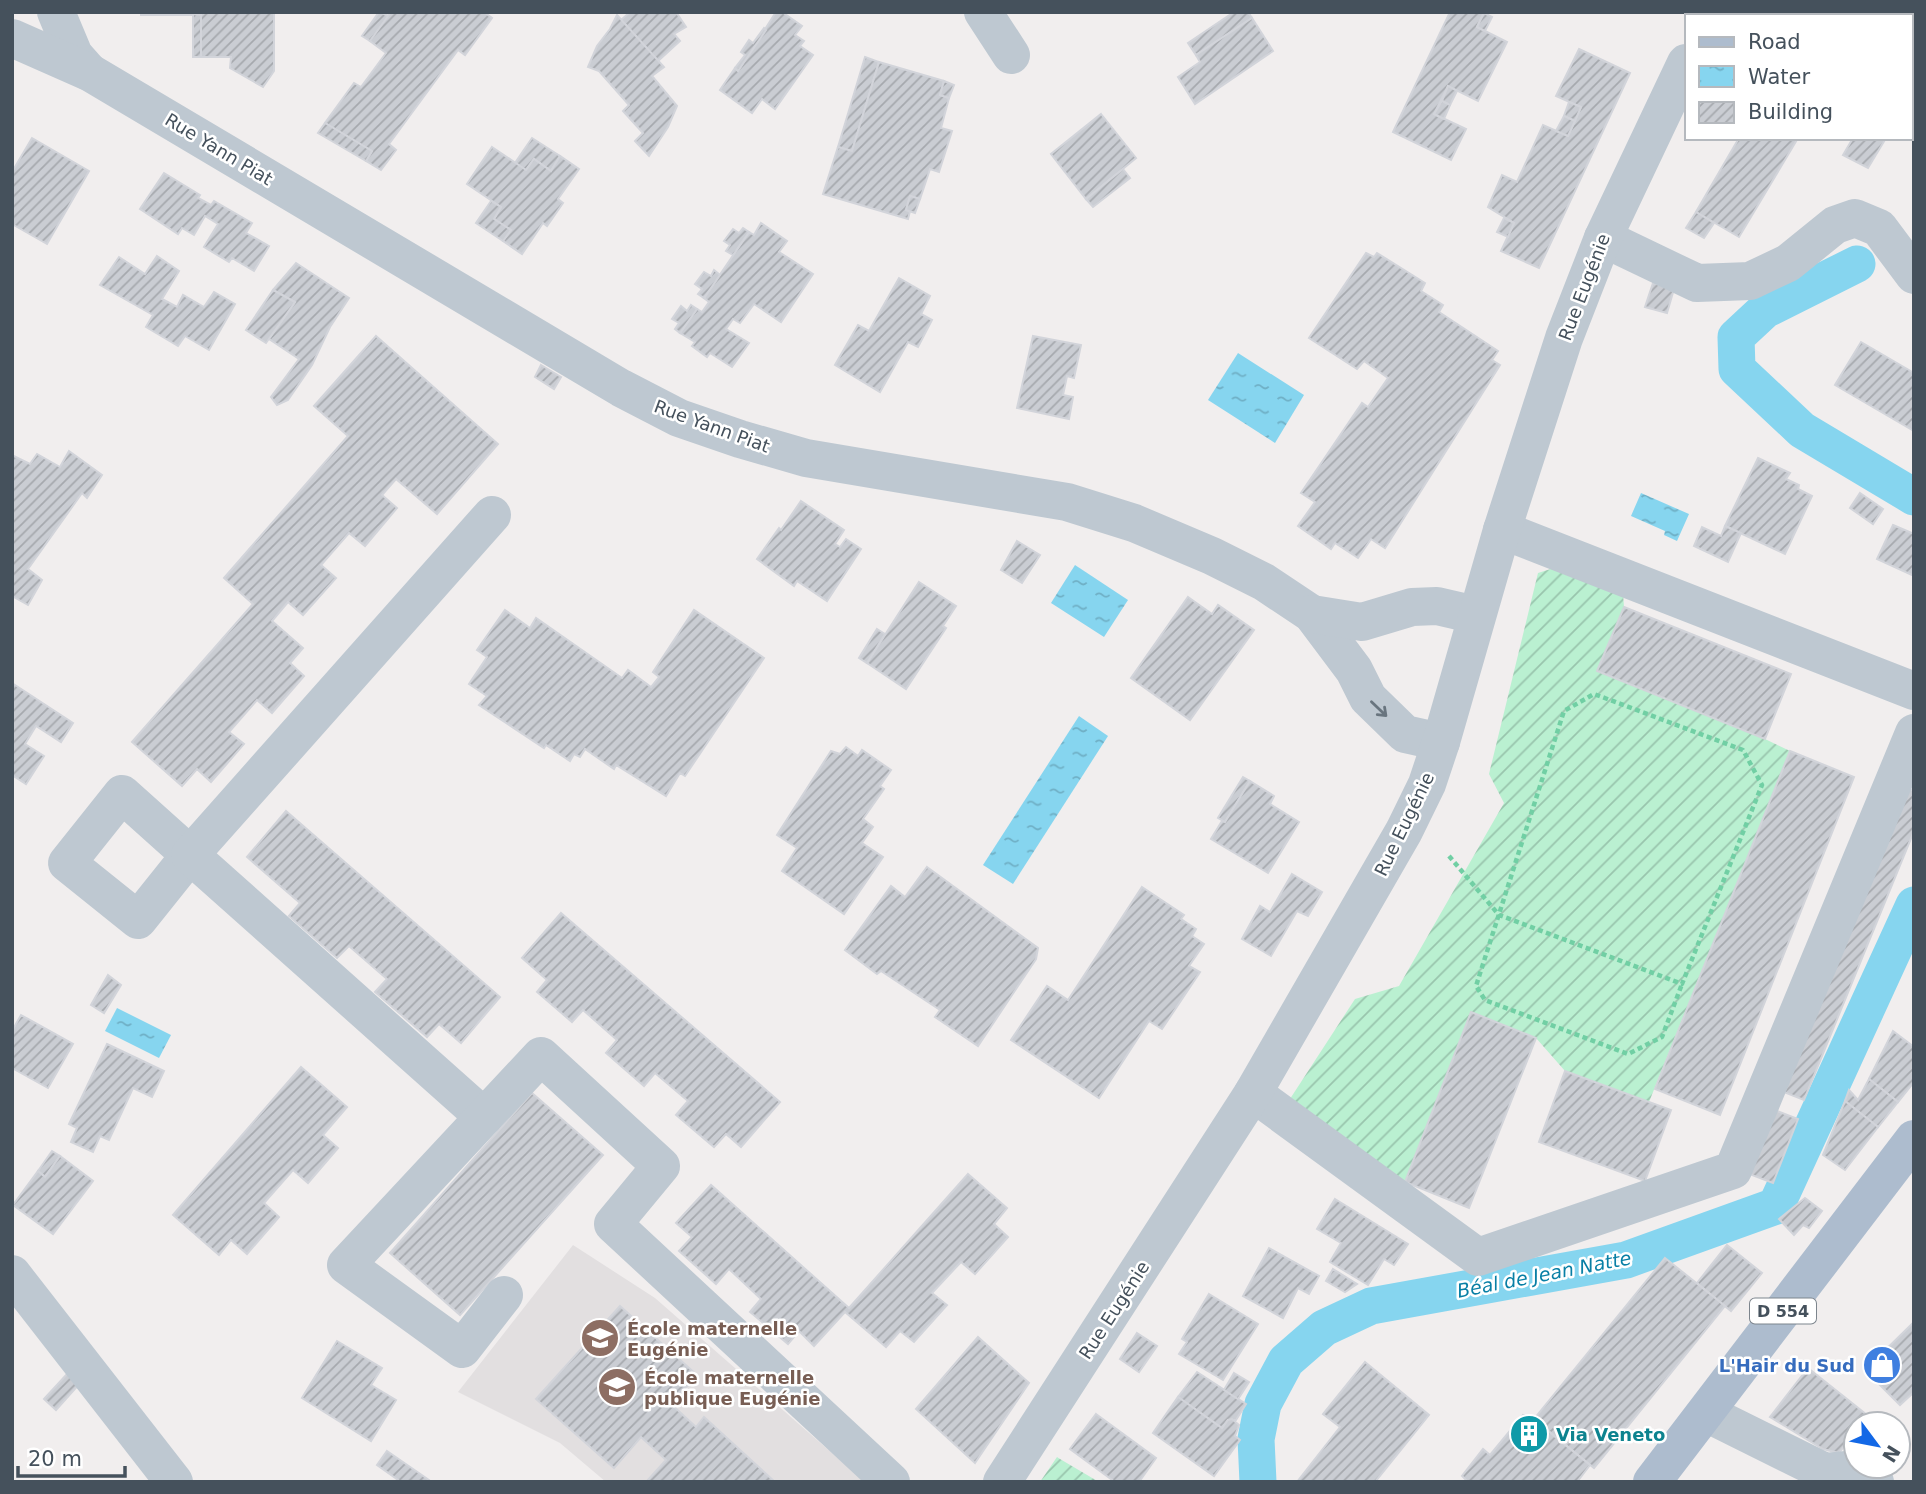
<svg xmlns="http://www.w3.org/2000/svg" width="1926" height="1494" font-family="'DejaVu Sans',sans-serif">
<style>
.education{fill:#e2dfe0}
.garden{fill:url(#garden-furrows)}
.water{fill:url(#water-ripples)}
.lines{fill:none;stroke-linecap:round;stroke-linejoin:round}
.canal{stroke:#86d5ef;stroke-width:37}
.building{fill:url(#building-hatch);stroke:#d2d4da;stroke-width:2}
.path{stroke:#71cfa4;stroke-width:4.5;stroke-dasharray:5 3.5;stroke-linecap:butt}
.minor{stroke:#bec8d1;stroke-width:38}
.major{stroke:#adbcce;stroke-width:38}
.oneway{stroke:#69757f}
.labels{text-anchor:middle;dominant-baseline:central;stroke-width:5;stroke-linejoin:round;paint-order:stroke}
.shield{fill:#fff;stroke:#7d858d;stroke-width:2}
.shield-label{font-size:16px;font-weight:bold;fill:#45515c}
.street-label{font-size:18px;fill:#45515c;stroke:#fff}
.education-label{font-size:18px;font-weight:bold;fill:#785e54;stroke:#fff;text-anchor:start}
.shop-label{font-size:18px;font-weight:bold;fill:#366cbe;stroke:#fff;text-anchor:end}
.culture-label{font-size:18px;font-weight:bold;fill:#0d838f;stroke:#fff;text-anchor:start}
.water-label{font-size:19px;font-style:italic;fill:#087fa5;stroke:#fff}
</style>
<defs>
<pattern id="garden-furrows" width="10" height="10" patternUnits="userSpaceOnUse" patternTransform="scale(1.75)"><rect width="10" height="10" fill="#baf0d1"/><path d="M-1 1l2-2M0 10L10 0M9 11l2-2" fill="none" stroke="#99c5ad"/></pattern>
<pattern id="water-ripples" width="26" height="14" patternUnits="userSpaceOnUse" patternTransform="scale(1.75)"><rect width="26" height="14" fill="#86d5ef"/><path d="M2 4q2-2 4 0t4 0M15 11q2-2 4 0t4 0" fill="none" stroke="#6fafc5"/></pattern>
<pattern id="building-hatch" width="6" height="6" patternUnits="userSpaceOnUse" patternTransform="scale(1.75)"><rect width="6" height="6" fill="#cacdd3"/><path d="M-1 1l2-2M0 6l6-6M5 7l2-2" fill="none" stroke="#a6a9ae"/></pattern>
</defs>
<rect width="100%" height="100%" fill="#f1eeee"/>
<!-- education -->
<path class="education" d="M573 1245 655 1298 865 1482H606L560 1443 458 1392Z"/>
<!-- garden -->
<g class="garden">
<path d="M1557 567 1623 593 1624 607 1598 671 1765 739 1790 751 1649 1102 1565 1071 1536 1038 1472 1013 1405 1182 1288 1102 1355 999 1399 986 1504 803 1489 774 1538 573Z"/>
<path d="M1057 1457 1060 1459 1099 1482H1040Z"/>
</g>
<!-- water -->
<g class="water">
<path d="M1238 353 1304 395 1275 443 1208 400Z"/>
<path d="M1641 493 1689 514 1677 541 1664 535 1665 531 1631 516Z"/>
<path d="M1075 565 1128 600 1104 637 1051 603Z"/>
<path d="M1079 716 1108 736 1013 884 983 865Z"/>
<path d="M117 1008 171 1035 159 1058 105 1031Z"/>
</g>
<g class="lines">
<!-- canal -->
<g class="canal">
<path d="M1857 264 1765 310 1736 337 1737 369 1802 430 1914 497"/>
<path d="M1258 1482 1256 1439 1263 1404 1286 1361 1324 1328 1371 1306 1626 1260 1776 1206 1914 905"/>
</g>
</g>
<!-- building -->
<g class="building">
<path d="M141 12H274V71L263 87 230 68 231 57H201V15H141Z"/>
<path d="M379 12 389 16 370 41 362 36Z"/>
<path d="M391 12H484L492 18 465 55 458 50 389 144 396 150 381 170 366 161 372 151 325 123 354 83 361 87 386 53 370 41Z"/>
<path d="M630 12H676L686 27 674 34 680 41 658 61 621 20Z"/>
<path d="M776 12H782L802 26 795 35 804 41 800 46 813 55 775 109 762 99 752 113 720 90 735 68 738 71Z"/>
<path d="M1234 12H1248L1252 18 1196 55 1188 43Z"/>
<path d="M1450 12H1484L1477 27 1507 42 1478 101 1448 86 1434 114 1466 129 1451 160 1393 132Z"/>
<path d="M1814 12H1874L1871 16H1812Z"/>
<path d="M1484 13 1492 17 1485 31 1477 27Z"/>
<path d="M193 14 201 15V57H193Z"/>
<path d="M617 15 664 67 652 76 677 106 668 127 649 156 635 141 643 133 623 111 629 105 599 71 588 67 597 46 610 29Z"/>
<path d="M1252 18 1273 51 1195 104 1178 77 1200 62 1196 55Z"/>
<path d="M764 28 766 30 738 71 735 68 745 55 741 52 749 40 753 43Z"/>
<path d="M1579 49 1630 73 1539 268 1501 251 1514 223 1488 207 1502 175 1517 182 1543 125 1568 136 1581 107 1556 96Z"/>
<path d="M1910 52 1914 54V91L1910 97Z"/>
<path d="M865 57 879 62 852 151 838 147Z"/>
<path d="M879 62 944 81 940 95 949 98 941 128 952 131 939 172 930 169 920 199 910 196 906 210 910 211 908 219 823 194 838 147 852 151Z"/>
<path d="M944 81 954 85 949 98 940 95Z"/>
<path d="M1448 86 1457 91 1450 105 1442 101Z"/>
<path d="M1442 101 1450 105 1444 119 1434 114Z"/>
<path d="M1569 102 1581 107 1575 121 1564 116Z"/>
<path d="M1101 114 1136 158 1086 199 1051 154Z"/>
<path d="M1564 116 1575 121 1568 136 1556 131Z"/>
<path d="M325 123 372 151 366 161 318 133Z"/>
<path d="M32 138 89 171 47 244 12 224V172Z"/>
<path d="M532 138 560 156 551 171 534 159 526 170 515 163Z"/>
<path d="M1739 138H1798L1739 237 1696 212Z"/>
<path d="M1853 138H1886L1868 168 1843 155Z"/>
<path d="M492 147 526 170 534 159 551 171 560 156 579 169 558 199 563 203 547 226 543 223 522 254 503 241 511 230 494 219 501 207 467 184Z"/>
<path d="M1123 169 1130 178 1093 207 1086 199Z"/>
<path d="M164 173 200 195 198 198 211 205 214 201 252 223 246 233 269 246 254 271 232 258 229 262 204 247 218 224 205 216 194 235 182 228 178 234 140 209Z"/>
<path d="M910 196 920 199 915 213 906 210Z"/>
<path d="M491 201 501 207 494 219 511 230 503 241 476 223Z"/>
<path d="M1696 212 1714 223 1704 238 1686 228Z"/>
<path d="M1504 218 1514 223 1508 237 1497 232Z"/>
<path d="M761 223 787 241 779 252 813 274 781 322 754 304 740 323 733 319 726 329 749 343 732 367 710 353 707 357 692 346 695 342 680 333 697 309 702 312 709 302 704 298 749 232 754 235Z"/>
<path d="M743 228 749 232 733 255 726 251 730 245 724 241 733 229 739 233Z"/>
<path d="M1366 253 1374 257 1377 253 1425 283 1421 291 1443 305 1439 312 1498 351 1492 360 1500 365 1385 548 1371 539 1358 558 1335 543 1331 549 1298 526 1315 502 1301 493 1362 403 1368 407 1388 378 1364 361 1357 369 1309 338Z"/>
<path d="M157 256 179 271 162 299 177 307 183 295 204 307 214 292 235 304 209 350 185 336 178 346 146 327 153 315 100 285 119 257 145 274Z"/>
<path d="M296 263 349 298 330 327 312 365 288 400 277 405 271 397 299 359 269 339 295 302 273 290Z"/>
<path d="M714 270 720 275 704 298 698 294 702 289 695 284 704 272 711 276Z"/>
<path d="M899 278 930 296 921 314 932 320 918 347 908 342 880 392 835 365 858 325 869 331Z"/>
<path d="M1653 283 1674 289 1667 313 1645 307Z"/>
<path d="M273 290 295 302 266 343 246 330Z"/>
<path d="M691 305 697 309 680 333 675 329 679 323 672 319 681 306 687 311Z"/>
<path d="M376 336 498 444 437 514 396 479 382 495 397 508 365 546 349 533 321 565 336 578 303 615 288 602 272 621 303 648 290 663 304 676 272 713 257 700 229 732 244 744 211 782 197 769 182 786 132 742 253 604 224 578 348 436 314 406Z"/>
<path d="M1033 336 1081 345 1074 378 1067 376 1063 395 1073 397 1069 419 1017 408Z"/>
<path d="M1861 342 1914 373V431L1835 385Z"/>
<path d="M541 365 561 377 554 389 535 377Z"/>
<path d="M69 451 102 475 87 498 82 493 28 569 42 580 28 605 12 596V455L30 464 37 454 60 467Z"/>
<path d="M1758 458 1790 473 1786 479 1799 485 1798 489 1812 496 1785 554 1725 526Z"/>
<path d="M1860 493 1883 509 1873 524 1850 508Z"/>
<path d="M801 501 844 530 835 544 840 547 846 539 861 549 827 601 797 581 794 586 757 559 779 528 781 530Z"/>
<path d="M1893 525 1914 534V576L1877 559Z"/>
<path d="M1725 526 1741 533 1728 562 1694 546 1702 527 1721 536Z"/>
<path d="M1017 541 1040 555 1022 583 1001 570Z"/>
<path d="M919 582 956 606 943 626 946 628 906 689 867 663Z"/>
<path d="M1188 597 1212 614 1218 605 1254 630 1190 720 1131 678Z"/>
<path d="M1624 607 1791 674 1765 739 1597 671Z"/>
<path d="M505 610 530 628 536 618 622 678 628 670 651 687 659 677 653 672 694 610 764 658 685 776 680 773 666 796 616 765 614 769 585 749 580 757 574 754 570 761 546 745 544 748 479 705 487 696 469 684 487 657 477 650Z"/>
<path d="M877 629 885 634 867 663 859 658Z"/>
<path d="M12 683 73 723 61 742 36 726 25 744 44 756 26 784 12 775Z"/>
<path d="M846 747 858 756 862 750 891 770 880 786 884 789 863 819 873 827 862 843 883 857 844 914 782 871 797 848 777 835 831 751 840 754Z"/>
<path d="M1790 751 1854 777 1720 1115 1655 1089Z"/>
<path d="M1243 777 1250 781 1225 822 1218 818Z"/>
<path d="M1250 781 1274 796 1270 804 1299 822 1268 873 1211 839 1222 821 1225 822Z"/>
<path d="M1900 785 1914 791V831L1804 1100 1776 1089Z"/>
<path d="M286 811 500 997 461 1043 439 1024 427 1037 375 992 387 979 349 946 337 958 289 916 300 903 247 857Z"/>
<path d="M927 867 1038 948 1036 959 978 1046 935 1017 940 1010 881 971 877 974 845 950 891 886 905 897Z"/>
<path d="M1292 874 1322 892 1308 916 1297 911 1271 956 1242 939 1260 906 1270 912Z"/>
<path d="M1142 887 1184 915 1181 919 1196 929 1192 936 1204 944 1189 966 1200 972 1162 1029 1149 1021 1099 1098 1011 1040 1047 986 1068 1000Z"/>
<path d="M561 913 780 1102 741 1147 726 1134 714 1147 676 1115 688 1101 655 1073 644 1086 606 1053 617 1040 583 1010 572 1022 537 992 547 980 522 958Z"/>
<path d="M108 975 121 985 104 1013 91 1005Z"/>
<path d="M1471 1012 1536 1038 1469 1208 1405 1182Z"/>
<path d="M21 1015 73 1044 48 1088 12 1068V1031Z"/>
<path d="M1893 1031 1914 1047V1082L1898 1102 1869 1079Z"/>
<path d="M107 1044 164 1071 152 1097 133 1088 109 1140 100 1136 93 1152 71 1142 77 1128 69 1124Z"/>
<path d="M301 1067 347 1107 323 1135 338 1148 308 1183 293 1170 264 1203 279 1217 247 1254 231 1240 219 1255 173 1215Z"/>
<path d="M1565 1071 1671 1110 1645 1181 1539 1142Z"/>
<path d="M1869 1079 1898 1102 1878 1127 1845 1101 1849 1090 1858 1100Z"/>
<path d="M532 1093 603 1155 460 1315 390 1253Z"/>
<path d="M1845 1101 1878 1127 1845 1170 1823 1155Z"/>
<path d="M1769 1108 1798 1119 1773 1183 1744 1172Z"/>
<path d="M52 1151 60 1156 45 1177 38 1171Z"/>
<path d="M60 1156 93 1181 53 1234 13 1205 38 1171 45 1177Z"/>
<path d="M968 1174 1007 1208 994 1224 1008 1237 975 1274 961 1262 932 1293 947 1305 914 1342 900 1331 886 1347 845 1312 814 1346 799 1331 788 1344 750 1312 761 1299 729 1269 716 1284 679 1251 692 1237 676 1223 711 1185 849 1308Z"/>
<path d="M1805 1198 1822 1211 1809 1228 1803 1225 1794 1235 1779 1219Z"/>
<path d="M1335 1199 1408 1244 1394 1265 1384 1259 1368 1285 1330 1262 1341 1243 1317 1229Z"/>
<path d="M1727 1245 1762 1273 1731 1311 1697 1283Z"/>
<path d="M1269 1248 1319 1276 1309 1294 1298 1288 1283 1318 1243 1296Z"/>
<path d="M1665 1258 1725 1306 1594 1468 1534 1419Z"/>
<path d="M1333 1269 1357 1284 1345 1292 1326 1281Z"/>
<path d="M1209 1294 1258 1324 1223 1380 1179 1354 1187 1342 1182 1339Z"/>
<path d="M620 1306 697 1375 671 1404 696 1427 704 1417 775 1482H646L666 1460 641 1437 614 1468 536 1399Z"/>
<path d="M1914 1322V1392L1900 1405 1865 1370Z"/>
<path d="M1137 1333 1157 1346 1139 1372 1120 1359Z"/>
<path d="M978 1337 1029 1383 975 1463 916 1409Z"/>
<path d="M337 1341 382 1368 371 1385 396 1400 371 1441 302 1398Z"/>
<path d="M1365 1362 1429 1415 1375 1482H1297L1340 1427 1323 1414Z"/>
<path d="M1808 1368 1867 1415 1861 1424H1856V1430L1839 1453 1823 1449 1770 1417Z"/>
<path d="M69 1372 81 1382 56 1410 44 1399Z"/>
<path d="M1197 1372 1246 1404 1236 1420H1228L1222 1428 1178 1397Z"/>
<path d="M1234 1373 1249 1382 1238 1399 1224 1390Z"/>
<path d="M1178 1397 1222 1428 1228 1420 1232 1419 1239 1425 1235 1436 1240 1440 1214 1476 1153 1433Z"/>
<path d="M1096 1414 1156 1458 1139 1482H1115L1070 1449Z"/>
<path d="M1523 1415 1533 1419 1590 1465 1577 1482H1468L1462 1476 1483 1449 1490 1455Z"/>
<path d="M387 1451 429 1480 428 1482H401L377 1465Z"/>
</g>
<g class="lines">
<!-- path -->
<path class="path" d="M1449 856 1499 915 1682 984 1762 785 1743 750 1594 694 1564 711 1476 986 1485 1000 1628 1054 1662 1037 1682 984"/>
<!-- minor -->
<g class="minor">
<path d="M56 12 74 55 89 72"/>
<path d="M983 12 1011 55"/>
<path d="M1710 16 1712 12"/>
<path d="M12 38 89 72 621 388 679 418 740 439 806 458 1067 502 1134 523 1212 556 1264 582 1312 614 1354 670 1368 698 1405 734 1441 742"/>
<path d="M1603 238 1697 283 1750 281 1788 263 1835 225 1855 218 1879 228 1914 275"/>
<path d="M1502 530 1914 691"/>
<path d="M1312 614 1362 622 1412 607 1437 606 1476 615"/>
<path d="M122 794 190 855 138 920 67 863Z"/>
<path d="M1253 1093 1478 1257 1733 1170 1914 733"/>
<path d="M484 1117 190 855 492 515"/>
<path d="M12 1274 174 1482"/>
<path d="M504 1295 462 1349 346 1265 541 1056 661 1166 613 1224 891 1482"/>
<path d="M1706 1413 1825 1472 1858 1469 1875 1482"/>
<path d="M1002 1482 1253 1093 1404 831 1427 784 1441 742 1502 530 1564 338 1603 238 1686 63"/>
</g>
<!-- major -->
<path class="major" d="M1652 1482 1914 1139"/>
</g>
<!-- one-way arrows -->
<defs><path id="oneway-shaft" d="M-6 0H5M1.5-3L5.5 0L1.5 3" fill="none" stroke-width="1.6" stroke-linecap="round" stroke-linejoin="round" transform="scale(1.75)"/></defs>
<use class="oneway" href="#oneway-shaft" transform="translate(1379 709) rotate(44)"/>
<!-- icons -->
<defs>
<symbol id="school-disc" viewBox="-11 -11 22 22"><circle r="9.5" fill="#8d6e63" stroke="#fff"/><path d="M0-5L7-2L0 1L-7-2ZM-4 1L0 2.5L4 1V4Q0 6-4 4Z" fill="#fff"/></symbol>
<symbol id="shop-disc" viewBox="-11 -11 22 22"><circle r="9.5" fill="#3f7fe0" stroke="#fff"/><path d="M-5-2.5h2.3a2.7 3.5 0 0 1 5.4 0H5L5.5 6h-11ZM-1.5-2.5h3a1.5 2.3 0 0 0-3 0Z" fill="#fff"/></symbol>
<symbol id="building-disc" viewBox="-11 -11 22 22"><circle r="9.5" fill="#0f9aa8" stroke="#fff"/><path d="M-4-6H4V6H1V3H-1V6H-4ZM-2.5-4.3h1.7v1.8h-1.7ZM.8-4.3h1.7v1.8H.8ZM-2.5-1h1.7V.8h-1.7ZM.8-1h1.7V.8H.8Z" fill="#fff"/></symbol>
</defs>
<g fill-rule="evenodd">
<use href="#school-disc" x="578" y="1316" width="44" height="44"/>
<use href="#shop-disc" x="1860" y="1343" width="44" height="44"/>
<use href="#school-disc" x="595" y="1365" width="44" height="44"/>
<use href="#building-disc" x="1507" y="1412" width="44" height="44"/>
</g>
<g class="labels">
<!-- shield labels -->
<rect class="shield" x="1750" y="1298.5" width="66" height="25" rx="5"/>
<g class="shield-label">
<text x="1783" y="1311">D 554</text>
</g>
<!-- street labels -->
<g class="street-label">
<text transform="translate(219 149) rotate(31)">Rue Yann Piat</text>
<text transform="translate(1584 287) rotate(-69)">Rue Eugénie</text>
<text transform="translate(712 426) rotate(20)">Rue Yann Piat</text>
<text transform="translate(1404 824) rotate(-64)">Rue Eugénie</text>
<text transform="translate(1114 1310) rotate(-57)">Rue Eugénie</text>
</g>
<!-- education labels -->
<g class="education-label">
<text x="627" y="1328">École maternelle<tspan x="627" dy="21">Eugénie</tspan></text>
<text x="644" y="1377">École maternelle<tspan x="644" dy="21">publique Eugénie</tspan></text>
</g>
<!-- shop labels -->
<g class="shop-label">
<text x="1855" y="1365">L'Hair du Sud</text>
</g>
<!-- culture labels -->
<g class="culture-label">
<text x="1556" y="1434">Via Veneto</text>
</g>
<!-- water labels -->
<g class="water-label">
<text transform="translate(1544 1274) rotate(-11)">Béal de Jean Natte</text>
</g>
</g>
<!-- border -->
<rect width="1926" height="1494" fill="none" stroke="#45515c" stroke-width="28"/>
<!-- legend -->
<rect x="1685" y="14" width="228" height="126" fill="#ffffff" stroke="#b5b9be" stroke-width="2"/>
<rect x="1699" y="37" width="35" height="10" fill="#adbcce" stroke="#b5b9be" stroke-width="2"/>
<text x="1748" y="49" font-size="21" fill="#45515c">Road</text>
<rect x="1699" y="66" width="35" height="21" fill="url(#water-ripples)" stroke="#b5b9be" stroke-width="2"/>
<text x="1748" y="84" font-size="21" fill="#45515c">Water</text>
<rect x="1699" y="102" width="35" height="21" fill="url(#building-hatch)" stroke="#b5b9be" stroke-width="2"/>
<text x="1748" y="119" font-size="21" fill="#45515c">Building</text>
<!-- north arrow -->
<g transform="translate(1877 1445) rotate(122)"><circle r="33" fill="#ffffff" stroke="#b5b9be" stroke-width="2"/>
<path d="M0-5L12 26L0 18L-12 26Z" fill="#1368e6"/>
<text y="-10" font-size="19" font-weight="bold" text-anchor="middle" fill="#45515c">N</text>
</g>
<!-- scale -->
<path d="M18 1466v10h107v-10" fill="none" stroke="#45515c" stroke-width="3.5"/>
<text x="28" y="1466" font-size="21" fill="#45515c" stroke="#ffffff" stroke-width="5" paint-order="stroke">20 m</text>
</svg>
